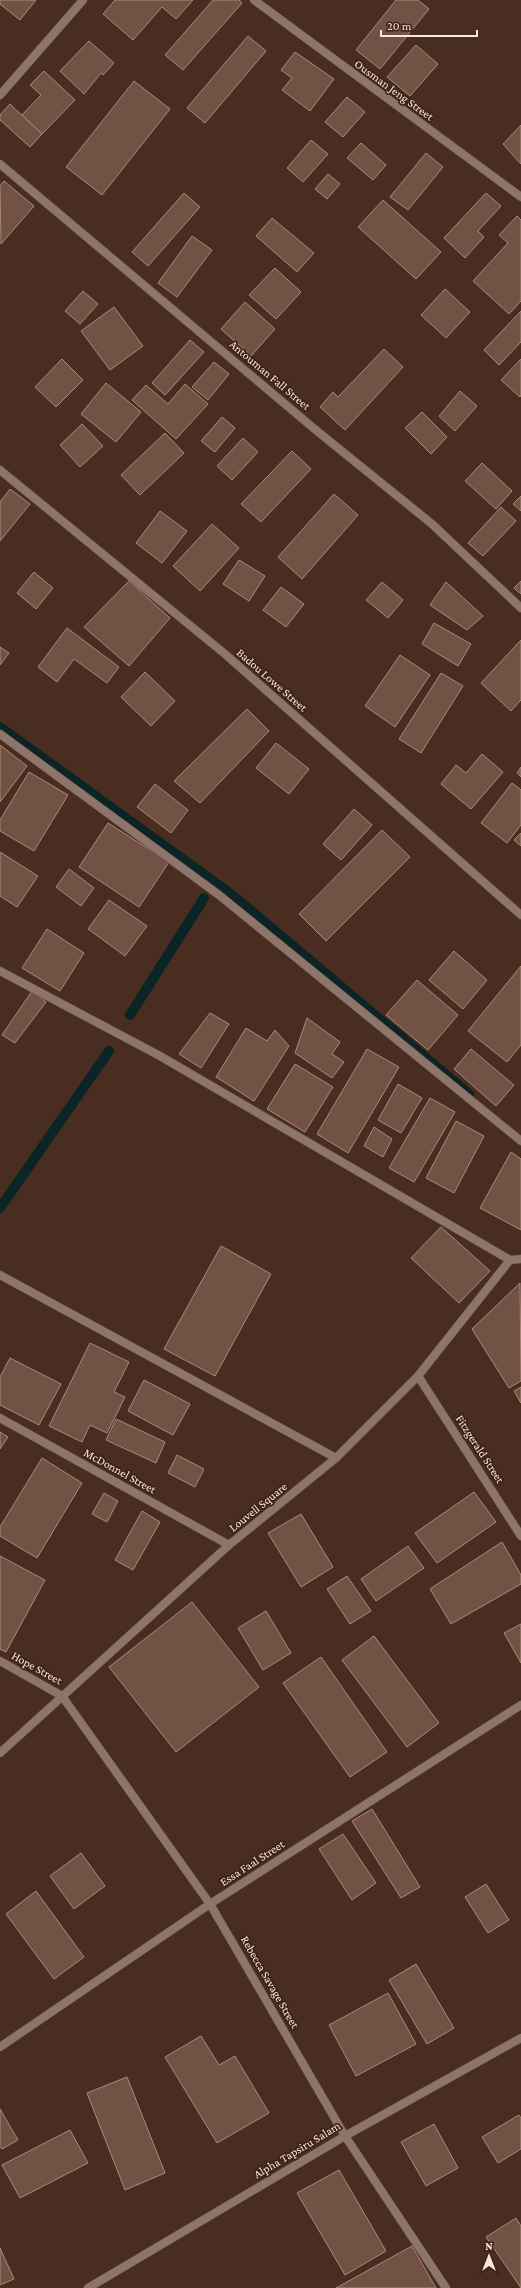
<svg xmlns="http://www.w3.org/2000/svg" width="521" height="2288" font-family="'Crimson Pro',serif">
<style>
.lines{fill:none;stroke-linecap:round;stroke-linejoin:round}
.stream{stroke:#0b2526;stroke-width:10}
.building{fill:#715244;stroke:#ac8a7b}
.minor-casing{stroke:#654b3e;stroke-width:9}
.minor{stroke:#8e756b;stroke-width:8}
.labels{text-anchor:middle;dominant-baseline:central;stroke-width:3.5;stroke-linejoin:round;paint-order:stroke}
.street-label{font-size:12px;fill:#f9e6de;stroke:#3e2316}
</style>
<rect width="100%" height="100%" fill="#492d20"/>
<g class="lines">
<!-- stream -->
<g class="stream">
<path d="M0 727 231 894 469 1094"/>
<path d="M130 1015 204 898"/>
<path d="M0 1208 109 1051"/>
</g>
</g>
<!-- building -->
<g class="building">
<path d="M0 0H36L20 20 0 4Z"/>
<path d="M115 0H193L176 19 162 7 133 40 103 14Z"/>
<path d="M213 0H239L242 3 183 70 165 55Z"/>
<path d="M396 0H418L429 9 380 69 356 50Z"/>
<path d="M248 36 266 51 205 123 187 108Z"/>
<path d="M89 41 114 63 103 75 101 73 84 94 60 71Z"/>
<path d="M416 45 438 64 410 96 387 77Z"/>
<path d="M295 52 334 79 310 111 282 90 292 78 281 70Z"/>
<path d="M44 71 75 100 42 134 22 115 41 95 30 85Z"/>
<path d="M134 81 170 109 102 195 66 167Z"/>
<path d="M347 97 365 112 343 137 325 122Z"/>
<path d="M10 104 42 134 30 147 0 120V115Z"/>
<path d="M521 125V164L503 144Z"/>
<path d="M311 140 328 154 303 182 287 168Z"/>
<path d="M361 143 386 165 373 180 347 158Z"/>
<path d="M426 153 443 167 408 210 390 197Z"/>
<path d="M328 174 340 184 327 199 315 189Z"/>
<path d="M4 181 34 206 1 244 0 186Z"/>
<path d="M184 193 200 207 148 266 132 252Z"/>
<path d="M486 193 501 206 478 231 484 237 465 258 444 238Z"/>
<path d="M383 200 441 252 416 279 358 227Z"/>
<path d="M517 216 521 220V301L509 314 473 281 508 243 499 235Z"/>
<path d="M272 218 314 253 297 272 256 236Z"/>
<path d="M192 236 212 250 177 297 158 283Z"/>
<path d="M275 268 301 292 276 319 249 295Z"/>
<path d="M445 289 470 312 446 338 421 315Z"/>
<path d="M83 291 98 304 80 324 65 311Z"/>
<path d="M245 302 275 329 251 356 221 329Z"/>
<path d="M114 307 143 346 110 370 81 331Z"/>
<path d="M521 311V342L499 365 484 350Z"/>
<path d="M190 340 204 352 165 395 152 383Z"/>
<path d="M384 349 403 367 345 430 320 407 333 392 338 397Z"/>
<path d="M62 359 83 380 56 407 35 387Z"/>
<path d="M521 359V395L520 397 501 380Z"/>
<path d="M214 362 229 374 208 400 192 387Z"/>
<path d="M106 383 141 412 116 442 81 414Z"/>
<path d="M185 384 208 404 176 439 132 400 146 385 168 404Z"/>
<path d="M460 391 477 406 455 431 439 416Z"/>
<path d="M422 412 447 437 431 454 405 428Z"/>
<path d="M222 417 235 428 215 452 201 441Z"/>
<path d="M82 424 103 446 80 467 60 445Z"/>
<path d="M165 433 184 453 140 495 121 475Z"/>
<path d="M243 438 258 452 232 480 217 466Z"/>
<path d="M292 451 311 469 261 522 241 504Z"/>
<path d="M482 463 512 491 496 509 465 481Z"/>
<path d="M10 489 30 504 0 541V502Z"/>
<path d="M334 494 358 515 302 579 278 557Z"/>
<path d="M521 496V511L513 504Z"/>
<path d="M501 507 516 521 483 556 468 543Z"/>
<path d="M160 511 187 531 162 563 136 543Z"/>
<path d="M212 524 239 548 200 591 173 566Z"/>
<path d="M239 560 265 576 249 601 223 584Z"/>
<path d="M34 572 53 588 36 609 17 593Z"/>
<path d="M129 581 170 618 129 666 84 627Z"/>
<path d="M521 581V594L514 588Z"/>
<path d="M382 582 403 600 388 618 366 600Z"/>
<path d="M446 582 483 616 467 630 430 605Z"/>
<path d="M281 587 304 604 286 627 263 610Z"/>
<path d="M434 623 471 644 458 666 422 644Z"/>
<path d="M67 628 119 667 107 683 74 659 57 682 38 667Z"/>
<path d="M521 640V700L511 711 481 683Z"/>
<path d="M0 647 9 653 0 665Z"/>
<path d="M400 655 430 675 395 727 365 706Z"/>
<path d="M145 672 175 701 151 726 121 697Z"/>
<path d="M441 673 463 686 421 753 399 739Z"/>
<path d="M247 709 269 731 200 803 174 781Z"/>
<path d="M276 743 309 769 289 794 256 768Z"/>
<path d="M0 745 27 766 0 802Z"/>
<path d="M482 754 503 772 471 809 441 784 456 765 466 773Z"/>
<path d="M521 767V777L517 773Z"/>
<path d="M29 772 68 795 34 851 0 831V820Z"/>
<path d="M512 783 521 790V825L507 843 481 823Z"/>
<path d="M155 784 188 810 171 833 137 807Z"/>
<path d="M354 809 372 825 341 860 323 844Z"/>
<path d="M108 823 169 862 139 907 79 867Z"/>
<path d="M382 830 410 857 326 941 299 914Z"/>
<path d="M521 833V846L514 840Z"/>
<path d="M0 852 38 876 17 907 0 896Z"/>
<path d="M69 869 94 888 81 906 56 887Z"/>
<path d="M109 900 147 926 125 956 88 929Z"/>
<path d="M47 929 84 953 60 991 22 968Z"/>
<path d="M454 951 487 980 463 1009 429 980Z"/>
<path d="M521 966V1045L507 1062 468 1031Z"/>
<path d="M417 980 458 1015 428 1050 386 1015Z"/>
<path d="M32 991 46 1002 15 1043 2 1035Z"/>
<path d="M210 1013 229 1024 201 1068 179 1054Z"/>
<path d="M307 1018 340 1042 332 1054 344 1062 332 1078 295 1053Z"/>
<path d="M246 1028 267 1041 275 1030 289 1046 254 1101 216 1077Z"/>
<path d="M367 1049 399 1067 348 1153 317 1134Z"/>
<path d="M471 1049 514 1085 496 1106 454 1069Z"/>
<path d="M295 1064 333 1087 305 1132 267 1109Z"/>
<path d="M398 1084 422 1098 401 1133 378 1120Z"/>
<path d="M430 1098 455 1112 414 1182 389 1168Z"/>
<path d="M456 1121 484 1136 454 1193 426 1178Z"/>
<path d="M374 1127 392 1139 383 1157 364 1146Z"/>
<path d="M511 1152 521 1159V1230L480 1208Z"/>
<path d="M441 1227 490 1271 459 1303 411 1258Z"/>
<path d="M221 1246 271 1274 215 1376 164 1349Z"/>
<path d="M520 1283 521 1381 509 1388 472 1329Z"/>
<path d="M90 1343 129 1362 114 1392 125 1397 107 1433 90 1425 82 1442 49 1426Z"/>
<path d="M10 1358 61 1384 39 1425 0 1405V1377Z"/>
<path d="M144 1380 190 1404 173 1435 128 1411Z"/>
<path d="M521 1387V1403L514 1391Z"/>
<path d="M116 1419 165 1442 156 1463 106 1440Z"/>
<path d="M0 1432 8 1437 0 1449Z"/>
<path d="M177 1455 204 1469 195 1487 168 1473Z"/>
<path d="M42 1458 82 1483 37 1558 0 1536V1527Z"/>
<path d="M474 1492 496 1522 437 1563 415 1533Z"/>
<path d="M104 1493 118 1501 107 1522 92 1514Z"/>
<path d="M142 1511 160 1522 133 1570 115 1560Z"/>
<path d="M301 1514 333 1567 301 1587 268 1533Z"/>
<path d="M502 1542 521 1575V1584L451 1624 430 1589Z"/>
<path d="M408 1546 424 1568 376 1601 361 1579Z"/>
<path d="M0 1556 45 1580 6 1652 0 1649Z"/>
<path d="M347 1576 371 1611 350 1624 327 1589Z"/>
<path d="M192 1602 259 1687 176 1752 109 1667Z"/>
<path d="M266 1611 291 1653 263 1670 238 1628Z"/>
<path d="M521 1624V1663L504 1633Z"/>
<path d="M374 1636 439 1723 407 1747 342 1660Z"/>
<path d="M321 1657 387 1752 350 1777 283 1683Z"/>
<path d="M372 1809 420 1887 401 1898 352 1821Z"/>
<path d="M343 1834 376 1883 352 1900 319 1849Z"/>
<path d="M81 1853 105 1886 74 1909 50 1876Z"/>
<path d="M486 1884 509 1920 488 1933 465 1897Z"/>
<path d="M36 1891 84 1957 54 1979 6 1914Z"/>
<path d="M416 1964 454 2028 427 2044 389 1980Z"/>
<path d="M388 1993 416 2044 356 2076 329 2025Z"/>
<path d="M201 2036 219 2065 235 2056 269 2113 217 2143 165 2057Z"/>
<path d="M127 2077 165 2173 125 2190 87 2093Z"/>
<path d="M0 2109 18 2140 2 2149 0 2146Z"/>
<path d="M519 2115 521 2118V2149L498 2163 482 2137Z"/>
<path d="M434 2124 458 2168 426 2186 401 2142Z"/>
<path d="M70 2130 88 2163 20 2198 2 2165Z"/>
<path d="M339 2170 386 2251 345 2275 297 2193Z"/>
<path d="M516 2218 521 2226V2288L486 2237Z"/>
<path d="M412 2246 436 2288H336Z"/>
<path d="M0 2248 14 2279 0 2285Z"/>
</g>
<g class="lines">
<defs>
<g id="minor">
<path d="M254 0 521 197"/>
<path d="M0 95 83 0"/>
<path d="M0 164 317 431 432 524 521 608"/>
<path d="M0 470 225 654 521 915"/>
<path d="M0 734 219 895 521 1141"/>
<path d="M0 971 160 1056 510 1260 521 1259"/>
<path d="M0 1275 336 1458"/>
<path d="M418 1376 521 1536"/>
<path d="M0 1418 229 1545"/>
<path d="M0 1661 62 1696 210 1904 345 2136 446 2288"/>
<path d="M0 1753 229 1545 336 1458 418 1376 510 1260"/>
<path d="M0 2047 210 1904 521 1705"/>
<path d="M88 2288 345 2136 521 2038"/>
</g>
</defs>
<!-- minor casing -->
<use href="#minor" class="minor-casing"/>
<!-- minor -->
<use href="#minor" class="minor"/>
</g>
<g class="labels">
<!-- street labels -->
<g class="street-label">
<text transform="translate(394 90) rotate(36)">Ousman Jeng Street</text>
<text transform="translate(270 375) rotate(40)">Antouman Fall Street</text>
<text transform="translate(272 680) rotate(41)">Badou Lowe Street</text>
<text transform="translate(480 1449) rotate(57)">Fitzgerald Street</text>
<text transform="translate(120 1471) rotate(29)">McDonnel Street</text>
<text transform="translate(258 1507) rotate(-39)">Louvell Square</text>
<text transform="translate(37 1668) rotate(29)">Hope Street</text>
<text transform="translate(252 1863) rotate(-33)">Essa Faal Street</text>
<text transform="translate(270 1982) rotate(60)">Rebecca Savage Street</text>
<text transform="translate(297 2150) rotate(-31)">Alpha Tapsiru Salam</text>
</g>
</g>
<!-- north arrow -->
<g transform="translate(489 2256)" stroke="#3e2316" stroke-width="3" paint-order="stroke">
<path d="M0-3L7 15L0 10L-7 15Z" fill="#f9e6de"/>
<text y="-6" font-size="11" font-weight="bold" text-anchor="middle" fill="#f9e6de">N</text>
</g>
<!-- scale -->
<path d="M381 30v6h96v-6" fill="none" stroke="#f9e6de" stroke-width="2"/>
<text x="387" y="30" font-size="12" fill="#f9e6de" stroke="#3e2316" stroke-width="3" paint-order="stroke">20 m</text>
</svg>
